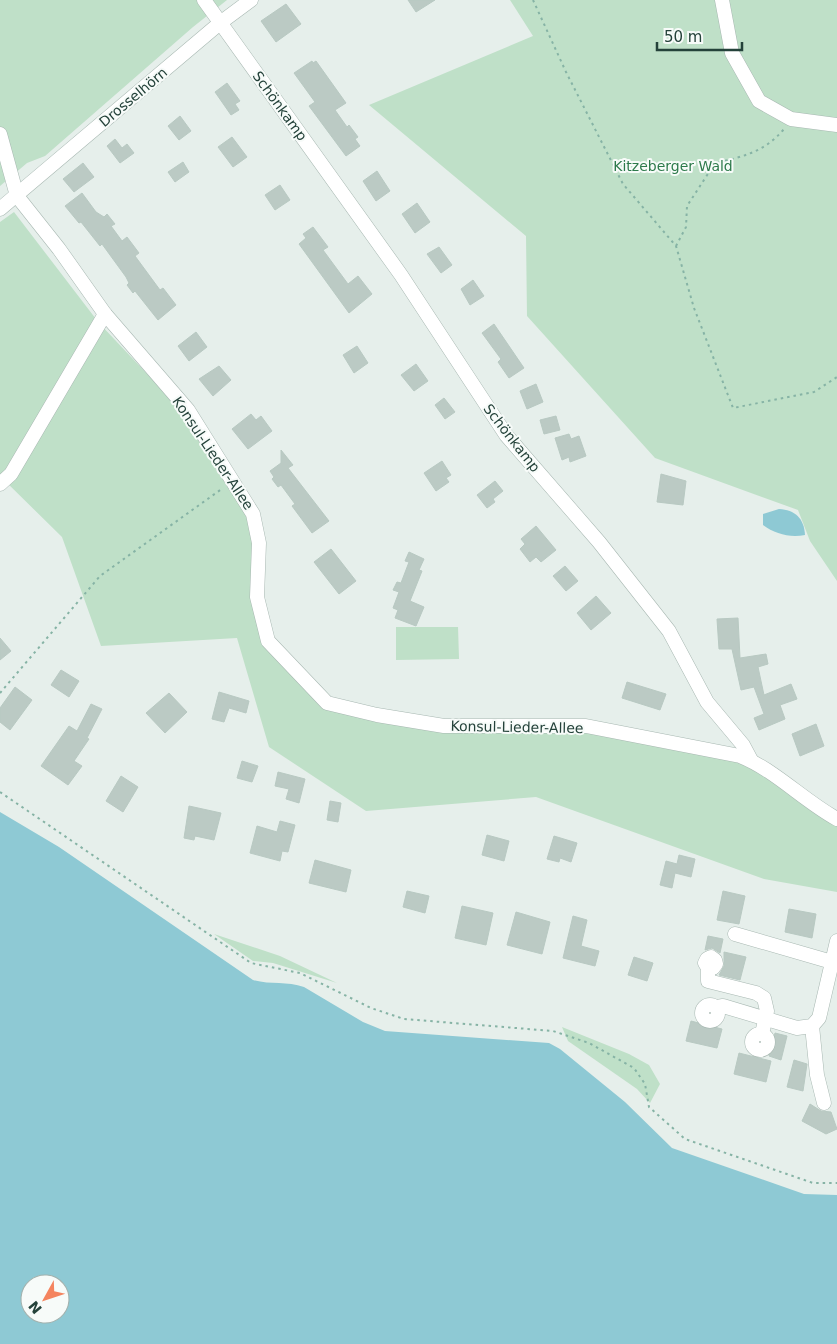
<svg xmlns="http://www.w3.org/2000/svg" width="837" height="1344" font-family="'DejaVu Sans',sans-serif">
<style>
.green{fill:#bfe0c8}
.water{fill:#8ec9d4;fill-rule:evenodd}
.building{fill:#bbcac4;stroke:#b8c9c2}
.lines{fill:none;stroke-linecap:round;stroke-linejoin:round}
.minor-casing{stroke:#a8b8b2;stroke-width:15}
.path{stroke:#86b3a5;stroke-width:2;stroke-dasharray:2.5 4;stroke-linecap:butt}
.minor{stroke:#fff;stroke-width:14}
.labels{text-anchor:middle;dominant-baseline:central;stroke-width:4;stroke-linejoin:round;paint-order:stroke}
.street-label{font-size:14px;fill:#24423a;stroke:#f7fbf9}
.park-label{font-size:14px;fill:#2d7a4b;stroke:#f7fbf9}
</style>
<rect width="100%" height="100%" fill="#e6efeb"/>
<!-- green -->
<g class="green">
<path d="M0 0H227L193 27 45 156 27 163 0 186Z"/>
<path d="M510 0H837V581L810 541 798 510 655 458 527 316 526 236 369 105 533 36Z"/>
<path d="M14 212 99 323 185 414 250 516 267 642 326 704 445 733 585 731 750 764 837 821V892L764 879 536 797 366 811 269 747 237 638 101 646 62 537 0 476V222Z"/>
<path d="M396 627H458L459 659 396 660Z"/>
<path d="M214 934 280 956 337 983 273 963 253 961Z"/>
<path d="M562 1027 629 1054 649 1065 660 1084 650 1103 637 1089 568 1041Z"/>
</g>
<!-- water -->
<g class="water">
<path d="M779 509C795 510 804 518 805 535 790 538 775 534 763 525V514Z"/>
<path d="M0 812 59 847 253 980C270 985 287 981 304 987L363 1022 385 1031 549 1043 560 1049 625 1102 672 1148 804 1194 837 1195V1344H0ZM30 1284H60V1314H30Z"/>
</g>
<!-- building -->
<g class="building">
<path d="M408 0H435L416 12Z"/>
<path d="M286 4 301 24 276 42 261 21Z"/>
<path d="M312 61 313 63 316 61 346 103 335 110 347 127 349 125 358 137 355 139 360 146 346 156 309 106 315 102 294 73Z"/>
<path d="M227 83 240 101 235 104 239 110 231 115 215 92Z"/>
<path d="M180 116 191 131 179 140 168 126Z"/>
<path d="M232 137 247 157 233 167 218 147Z"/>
<path d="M115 139 122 148 127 144 134 153 120 163 107 146Z"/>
<path d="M183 162 189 172 175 182 168 172Z"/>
<path d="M83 163 94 177 74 192 63 179Z"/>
<path d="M377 171 390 191 376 201 363 181Z"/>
<path d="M280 185 290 200 275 210 265 195Z"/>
<path d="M82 193 96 212 104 217 107 214 115 224 111 226 122 241 127 237 139 253 135 256 160 290 163 288 176 305 158 320 135 291 133 293 127 285 129 283 126 277 102 244 100 246 81 222 79 223 65 206Z"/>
<path d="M417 203 430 222 415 233 402 214Z"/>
<path d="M313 227 328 247 323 250 348 284 358 276 372 294 349 313 299 244 306 238 303 234Z"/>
<path d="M439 247 452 265 441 273 427 254Z"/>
<path d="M473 280 484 296 470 305 461 289Z"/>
<path d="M494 324 524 368 509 378 498 362 501 359 482 333Z"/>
<path d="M196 332 207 347 189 361 178 346Z"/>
<path d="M357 346 368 363 354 373 343 355Z"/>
<path d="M416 364 428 381 414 391 401 375Z"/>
<path d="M219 366 231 380 213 396 199 379Z"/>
<path d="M536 384 543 402 527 409 520 391Z"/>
<path d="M444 398 455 412 445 419 435 405Z"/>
<path d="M251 414 256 420 261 416 272 431 248 449 232 429Z"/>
<path d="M556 416 560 430 544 434 540 420Z"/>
<path d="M569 434 571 439 579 436 586 456 570 462 569 457 562 460 555 438Z"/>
<path d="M281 450 293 465 288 468 329 521 312 533 292 506 295 504 281 485 278 487 272 479 274 477 270 471 281 463Z"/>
<path d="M442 461 451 475 446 478 449 482 436 491 424 473Z"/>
<path d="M661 474 686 481 683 505 657 502Z"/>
<path d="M495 481 503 491 493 499 495 502 487 508 477 495Z"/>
<path d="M536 526 556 550 541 562 536 557 530 562 520 549 525 544 521 539Z"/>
<path d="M331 549 356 581 339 594 314 562Z"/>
<path d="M409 552 424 559 419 570 422 571 410 601 424 607 416 626 395 618 398 610 393 608 399 592 393 590 397 582 401 583 409 562 405 561Z"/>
<path d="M565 566 578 581 566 591 553 576Z"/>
<path d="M596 596 611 613 591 630 577 613Z"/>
<path d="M738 618 740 658 766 654 768 664 758 667 764 695 791 684 797 699 780 705 785 719 759 730 754 718 764 714 754 687 741 690 732 649H719L717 619Z"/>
<path d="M0 638 11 651 0 660Z"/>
<path d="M61 670 79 681 69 697 51 685Z"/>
<path d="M627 682 666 694 660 710 622 698Z"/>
<path d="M15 687 32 700 10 730 0 722V708Z"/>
<path d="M219 692 249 701 246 713 229 708 224 722 212 719Z"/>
<path d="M169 693 187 712 165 733 146 713Z"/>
<path d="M91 704 102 709 87 738 89 739 74 761 82 766 68 785 41 766 69 726 77 731Z"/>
<path d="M816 724 824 746 800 756 792 734Z"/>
<path d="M242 761 258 766 252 782 237 778Z"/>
<path d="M278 772 305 779 299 803 286 799 289 789 275 786Z"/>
<path d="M121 776 138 787 123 812 106 801Z"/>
<path d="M330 801 341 803 338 822 327 820Z"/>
<path d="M189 806 221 813 214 840 195 836 194 840 184 838Z"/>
<path d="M280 821 295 825 288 852 282 851 280 861 250 853 257 826 277 832Z"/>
<path d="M487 835 509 841 504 861 482 855Z"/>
<path d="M554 836 577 843 571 862 560 858 559 862 547 859Z"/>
<path d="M679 855 695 859 691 877 675 873 672 888 660 885 666 861 677 864Z"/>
<path d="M315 860 351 870 346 892 309 883Z"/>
<path d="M407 891 429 896 425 913 403 907Z"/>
<path d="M723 891 745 896 739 924 717 920Z"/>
<path d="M462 906 493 913 486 945 455 938Z"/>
<path d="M789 909 816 914 812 938 785 932Z"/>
<path d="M516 912 550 922 542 954 507 945Z"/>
<path d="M573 916 587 920 581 946 599 951 595 966 563 958Z"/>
<path d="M708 936 723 939 720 953 712 948 705 950Z"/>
<path d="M724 952 746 957 740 980 719 975 724 966Z"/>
<path d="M634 957 653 963 647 981 628 975Z"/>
<path d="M691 1021 722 1029 717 1048 686 1041Z"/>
<path d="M775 1033 787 1036 781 1060 769 1056Z"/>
<path d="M739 1053 771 1061 766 1082 734 1074Z"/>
<path d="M794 1060 807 1064 803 1091 787 1087Z"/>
<path d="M810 1104 821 1111 831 1112 837 1129 826 1134 802 1121Z"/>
</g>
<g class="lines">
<defs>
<g id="minor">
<path d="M204 0 401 275 506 435 599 542 669 631 707 702 743 745 751 760"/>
<path d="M722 0 732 53 759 101 791 119 837 125"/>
<path d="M0 134 17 196 59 249 105 314 188 410 253 514 259 543 257 597 268 641 327 703 377 715 444 726H586L740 756C775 770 804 801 837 819"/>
<path d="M0 209 220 23 251 0"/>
<path d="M0 484 11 474 105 314"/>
<path d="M735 934 832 962"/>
<path d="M708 968H713L716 964 715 960 711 957 707 959 705 963 708 968V981L756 993 764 998 767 1011 762 1034"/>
<circle cx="710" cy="1013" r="8"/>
<path d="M717 1007 723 1006 797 1028 812 1026 819 1018 837 941"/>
<path d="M812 1026 817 1075 824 1103"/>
<circle cx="760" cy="1042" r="8"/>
</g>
</defs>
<!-- minor casing -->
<use href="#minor" class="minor-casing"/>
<!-- path -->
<g class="path">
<path d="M533 0 566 72 623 184 676 246 694 308 733 408 814 392 837 377"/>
<path d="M676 246 686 227 687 206 715 163C742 157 765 152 784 129"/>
<path d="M0 693 100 576 223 488"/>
<path d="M0 792 251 963 300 973 371 1008 404 1019 553 1031 589 1043 634 1068 645 1084 649 1107 685 1139 813 1183H837"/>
</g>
<!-- minor -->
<use href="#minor" class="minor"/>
</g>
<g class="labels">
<!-- street labels -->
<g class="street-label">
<text transform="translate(133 97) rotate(-40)">Drosselhörn</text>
<text transform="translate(280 106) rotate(54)">Schönkamp</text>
<text transform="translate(512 438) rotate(52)">Schönkamp</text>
<text transform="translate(213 453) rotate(56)">Konsul-Lieder-Allee</text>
<text transform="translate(517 727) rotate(1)">Konsul-Lieder-Allee</text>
</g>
<!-- park labels -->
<g class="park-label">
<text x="673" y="166">Kitzeberger Wald</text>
</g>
</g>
<!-- north arrow -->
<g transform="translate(45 1299) rotate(230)"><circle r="24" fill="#f7fbf9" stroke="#a3b1ad"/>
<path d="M0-4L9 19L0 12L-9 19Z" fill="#f4845f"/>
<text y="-8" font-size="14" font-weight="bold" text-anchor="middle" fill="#24423a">N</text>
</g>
<!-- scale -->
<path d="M657 42v8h85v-8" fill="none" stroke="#24423a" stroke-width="2.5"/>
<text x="664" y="42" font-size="15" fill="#24423a" stroke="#f7fbf9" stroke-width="4" paint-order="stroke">50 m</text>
</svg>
